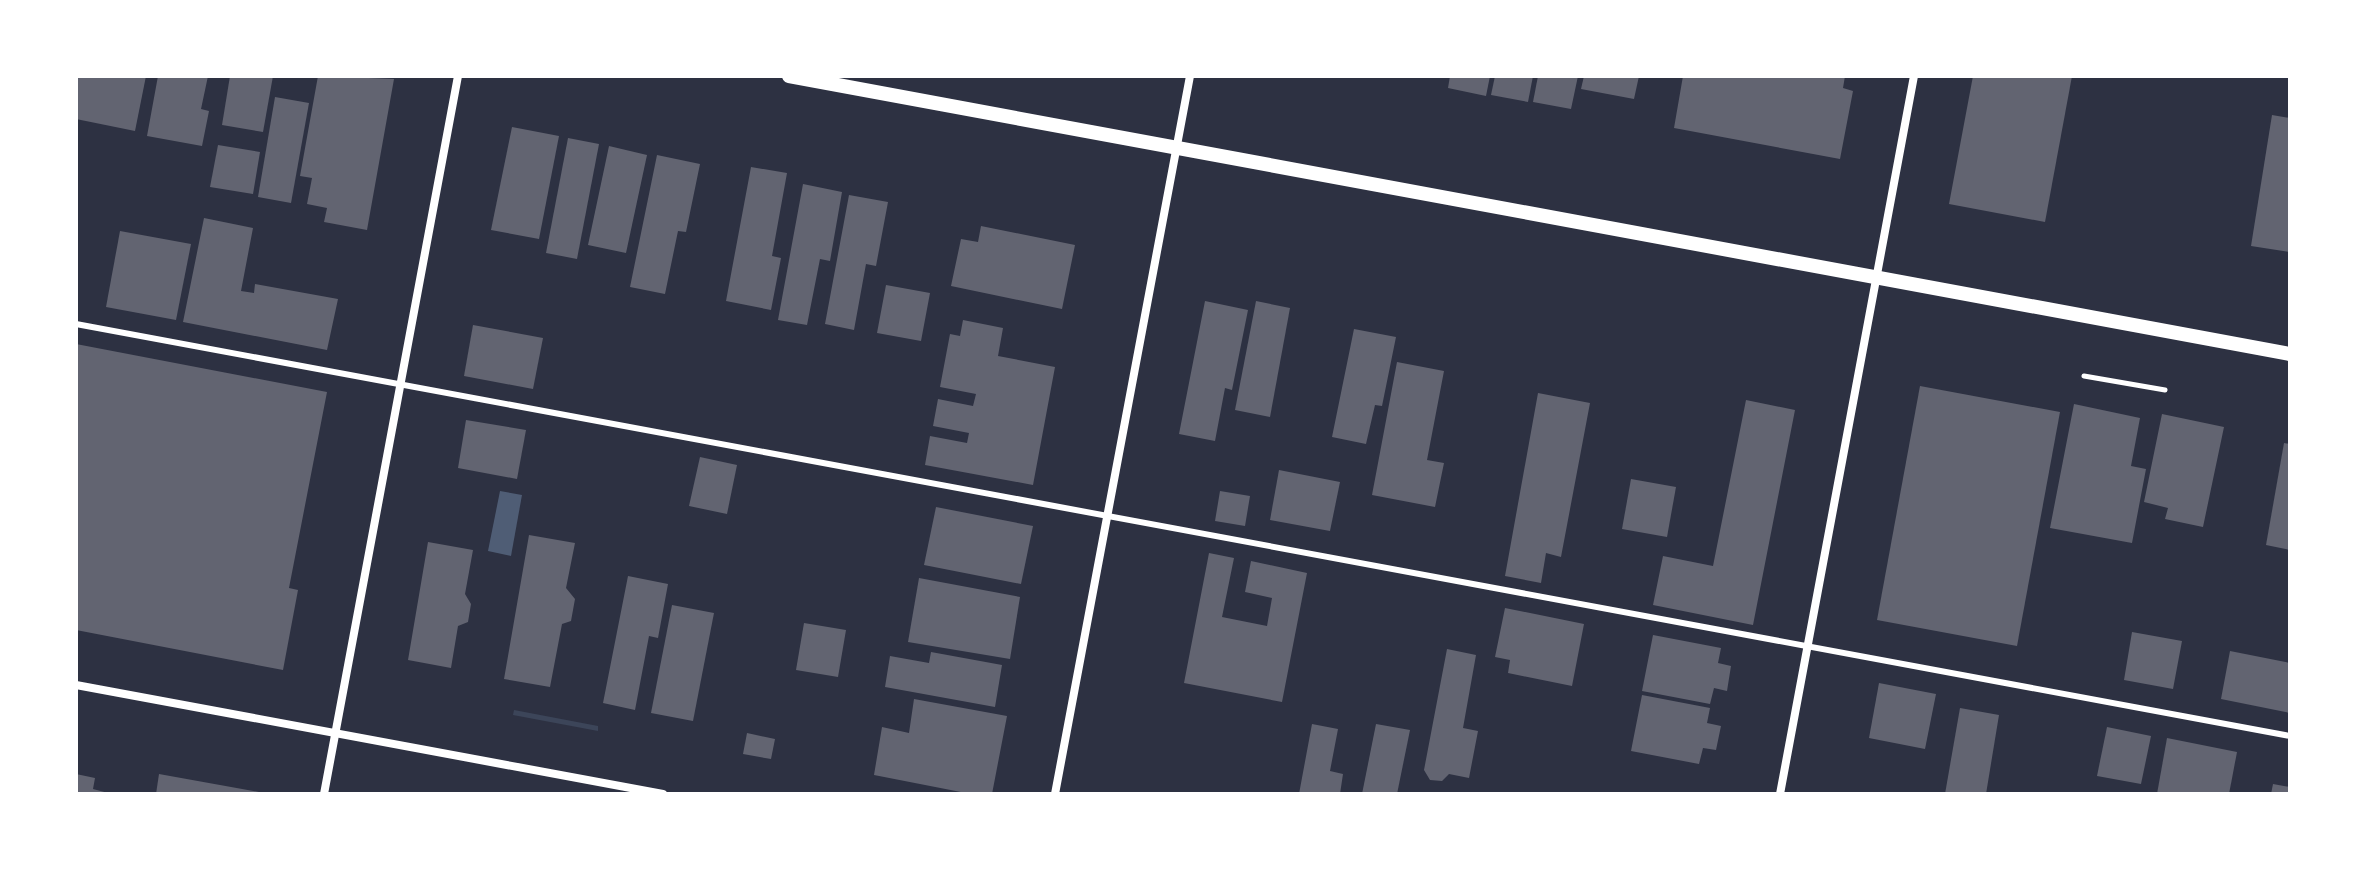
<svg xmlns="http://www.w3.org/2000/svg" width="2366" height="870" font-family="'Fira Sans',sans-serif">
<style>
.green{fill:#3c4559}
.water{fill:#4f5d75}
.building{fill:#626471}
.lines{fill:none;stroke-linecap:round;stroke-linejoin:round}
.path{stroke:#fff;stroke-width:5}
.service{stroke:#fff;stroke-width:6}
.minor{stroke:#fff;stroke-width:8}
.tertiary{stroke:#fff;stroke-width:14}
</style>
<rect width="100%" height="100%" fill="#2d3142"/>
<!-- green -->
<path class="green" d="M514 710 598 726V731L513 715Z"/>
<!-- water -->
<path class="water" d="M500 491 522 495 511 556 488 551Z"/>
<!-- building -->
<g class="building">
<path d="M76 76H146L135 131 76 119Z"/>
<path d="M158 76H208L201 109 209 111 202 146 147 136Z"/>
<path d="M230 76H273L263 132 222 125Z"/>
<path d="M318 76 394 79 367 230 324 222 327 208 307 204 312 178 300 176Z"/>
<path d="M1450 76H1490L1486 96 1448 88Z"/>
<path d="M1495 76H1533L1528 102 1491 95Z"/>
<path d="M1538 76H1578L1571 109 1533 102Z"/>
<path d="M1584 76H1639L1634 99 1581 89Z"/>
<path d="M1683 76H1845L1843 88 1853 91 1840 159 1674 128Z"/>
<path d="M1973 76H2072L2045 222 1949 204Z"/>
<path d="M275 97 309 103 291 203 258 197Z"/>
<path d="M2272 115 2290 118V252L2251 246Z"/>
<path d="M512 127 559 136 539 239 491 230Z"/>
<path d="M568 138 599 144 577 259 546 253Z"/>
<path d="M218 145 260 152 253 194 210 187Z"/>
<path d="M609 146 647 155 626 253 588 245Z"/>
<path d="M657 155 700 164 686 232 678 231 665 294 630 287Z"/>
<path d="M751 167 787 173 772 256 781 258 771 310 726 301Z"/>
<path d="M803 184 842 192 830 261 820 259 807 325 778 320Z"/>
<path d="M849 195 888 202 876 266 866 264 854 330 825 324Z"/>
<path d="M204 218 253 228 241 291 254 293 255 284 338 299 327 350 183 322Z"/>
<path d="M981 226 1075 245 1062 309 951 286 961 239 978 242Z"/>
<path d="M120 231 191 244 176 320 106 307Z"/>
<path d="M886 285 930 293 921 341 877 333Z"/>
<path d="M1205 301 1248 310 1232 390 1225 388 1215 441 1179 434Z"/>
<path d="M1256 301 1290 308 1270 417 1235 410Z"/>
<path d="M963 320 1003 328 998 356 1055 367 1033 485 925 465 930 436 967 443 969 433 933 426 938 399 973 406 976 394 940 387 950 334 960 336Z"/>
<path d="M473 325 543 338 533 389 464 376Z"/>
<path d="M1354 329 1396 337 1382 406 1375 405 1366 444 1332 437Z"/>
<path d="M76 344 327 392 289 588 298 590 283 670 76 630Z"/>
<path d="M1397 362 1444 371 1427 460 1444 463 1435 507 1372 495Z"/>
<path d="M1920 386 2060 412 2017 646 1877 620Z"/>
<path d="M1538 393 1590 403 1561 557 1546 553 1541 583 1505 576Z"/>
<path d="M1746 400 1795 410 1753 625 1653 605 1663 556 1713 566Z"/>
<path d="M2074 404 2140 418 2131 466 2146 469 2132 543 2050 528Z"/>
<path d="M2162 414 2224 427 2203 527 2165 519 2168 508 2144 502Z"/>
<path d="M466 420 526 430 517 479 458 468Z"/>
<path d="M2284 443 2290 444V550L2266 545Z"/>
<path d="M700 457 737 465 727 514 689 506Z"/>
<path d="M1279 470 1340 482 1330 531 1270 520Z"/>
<path d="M1631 479 1676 487 1667 537 1622 529Z"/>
<path d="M1220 491 1250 496 1245 526 1215 521Z"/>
<path d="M936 507 1033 526 1021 584 924 565Z"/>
<path d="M529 535 575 543 566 588 575 599 571 621 562 624 550 687 504 679Z"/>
<path d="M428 542 473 550 465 594 471 604 468 622 458 626 451 668 408 660Z"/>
<path d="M1209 553 1234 558 1222 617 1267 626 1272 598 1245 592 1251 561 1307 573 1282 702 1184 683Z"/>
<path d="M628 576 668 584 658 638 649 636 635 710 603 703Z"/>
<path d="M919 578 1020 597 1010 659 908 642Z"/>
<path d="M672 605 714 613 693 721 651 713Z"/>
<path d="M1505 608 1584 624 1572 686 1508 673 1510 660 1495 657Z"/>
<path d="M804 623 846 630 838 677 796 670Z"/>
<path d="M2132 632 2182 641 2173 689 2124 680Z"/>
<path d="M1653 635 1721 648 1718 663 1731 666 1727 691 1714 688 1710 704 1642 691Z"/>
<path d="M1447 649 1476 655 1463 728 1478 731 1469 778 1449 774 1442 781 1430 780 1424 770Z"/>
<path d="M2230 651 2290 663V713L2221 699Z"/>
<path d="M931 652 1002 665 995 707 885 687 890 656 929 663Z"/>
<path d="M1879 683 1936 694 1925 749 1869 738Z"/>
<path d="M1642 695 1710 708 1707 723 1721 726 1716 750 1703 748 1699 764 1631 751Z"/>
<path d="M914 699 1007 716 992 794H971L874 775 882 727 909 733Z"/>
<path d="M1960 708 1999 715 1986 794H1945Z"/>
<path d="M1312 724 1338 729 1330 771 1343 774 1340 794H1299Z"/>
<path d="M1376 724 1410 730 1397 794H1362Z"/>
<path d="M2107 727 2151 736 2141 784 2097 776Z"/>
<path d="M747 733 775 739 771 759 743 754Z"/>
<path d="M2167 738 2237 752 2229 794H2157Z"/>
<path d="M76 774 95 778 93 789 112 794H76Z"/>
<path d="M159 774 259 792 258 794H156Z"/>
<path d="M2273 784 2290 787V794H2271Z"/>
</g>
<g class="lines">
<!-- path -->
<path class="path" d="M2084 376 2165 390"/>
<!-- service -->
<path class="service" d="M76 324 2290 736"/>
<!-- minor -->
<g class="minor">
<path d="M76 685 663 794"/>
<path d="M324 794 458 76"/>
<path d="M1055 794 1190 76"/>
<path d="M1780 794 1914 76"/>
</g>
<!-- tertiary -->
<path class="tertiary" d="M789 76 2290 354"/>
</g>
<!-- border -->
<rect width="2366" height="870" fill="none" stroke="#ffffff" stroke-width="156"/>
</svg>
